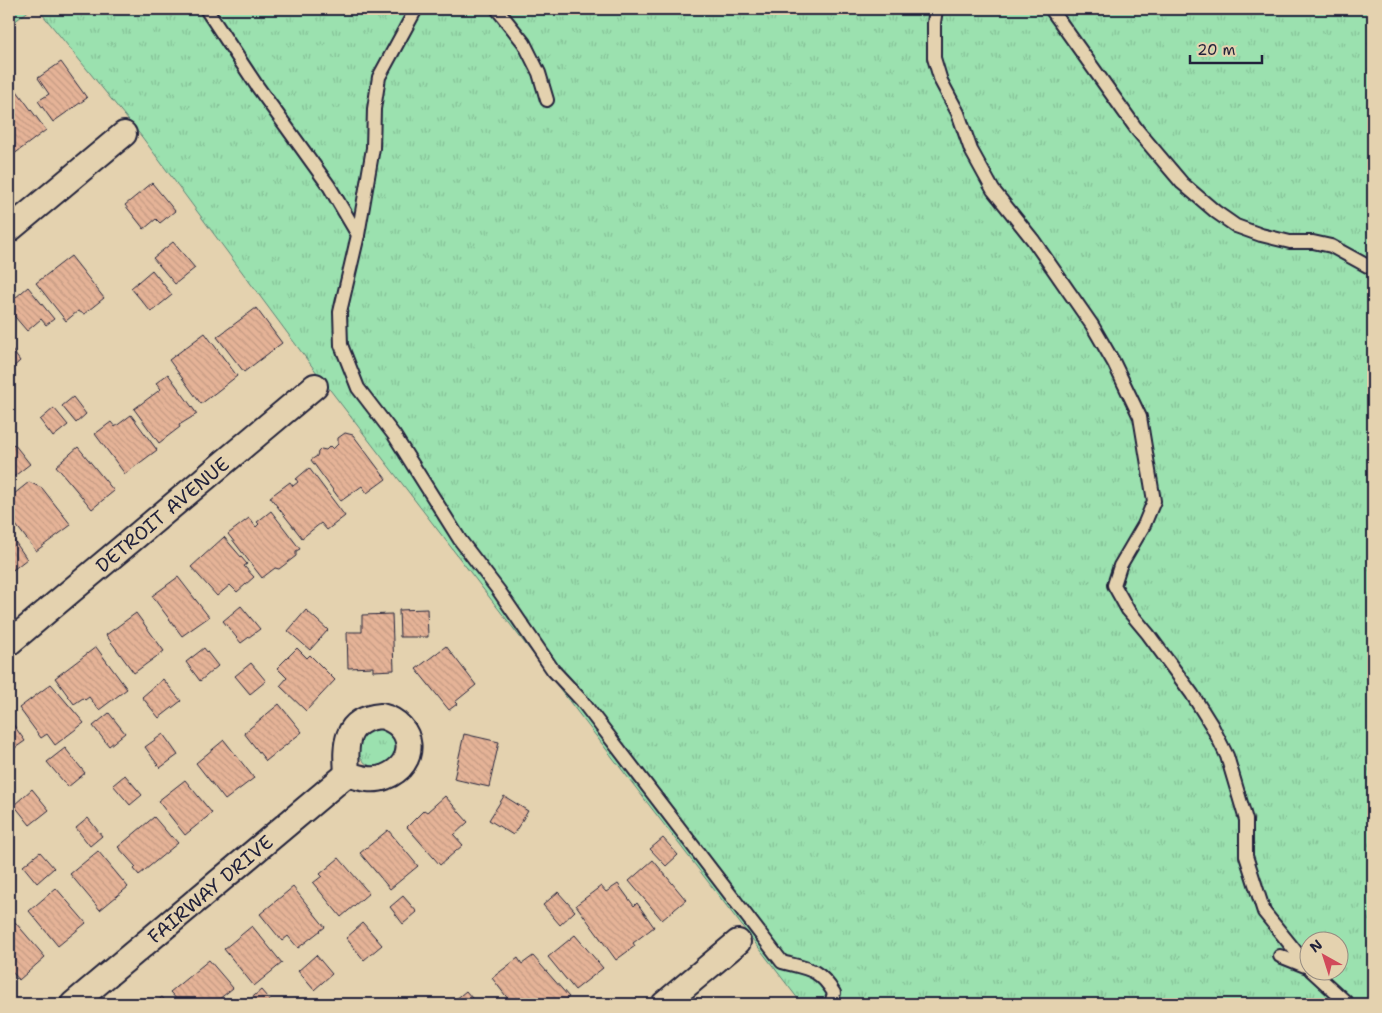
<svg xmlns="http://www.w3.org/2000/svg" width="1382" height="1013" font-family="'Shantell Sans',sans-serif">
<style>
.grass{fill:url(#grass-tufts);stroke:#5e8275;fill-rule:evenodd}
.building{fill:url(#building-back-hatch);stroke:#22223b}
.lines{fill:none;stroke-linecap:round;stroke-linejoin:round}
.lane-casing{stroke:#22223b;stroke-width:16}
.street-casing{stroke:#22223b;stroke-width:28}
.lane{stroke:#e4d2af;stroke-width:12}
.street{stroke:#e4d2af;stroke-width:24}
.labels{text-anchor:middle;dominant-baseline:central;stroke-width:4;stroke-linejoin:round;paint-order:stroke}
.street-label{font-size:19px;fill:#22223b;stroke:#e4d2af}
</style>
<defs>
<pattern id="grass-tufts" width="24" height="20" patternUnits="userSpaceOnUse" patternTransform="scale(1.25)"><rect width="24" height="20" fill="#9be1af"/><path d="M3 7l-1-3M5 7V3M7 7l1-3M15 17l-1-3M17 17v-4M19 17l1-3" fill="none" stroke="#85c197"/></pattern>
<pattern id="building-back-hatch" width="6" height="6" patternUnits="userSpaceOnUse" patternTransform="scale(1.25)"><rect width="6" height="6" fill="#e5b397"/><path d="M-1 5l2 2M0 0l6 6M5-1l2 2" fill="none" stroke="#c49a83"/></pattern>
</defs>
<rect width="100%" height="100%" fill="#e4d2af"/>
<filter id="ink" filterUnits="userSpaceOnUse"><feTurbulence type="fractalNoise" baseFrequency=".02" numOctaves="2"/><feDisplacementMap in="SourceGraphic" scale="10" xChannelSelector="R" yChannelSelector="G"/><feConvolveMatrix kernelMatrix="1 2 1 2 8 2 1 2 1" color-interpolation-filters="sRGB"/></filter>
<g filter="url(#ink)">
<!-- grass -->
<g class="grass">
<path d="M9 9H31L9 26Z"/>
<path d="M38 9H1373V1004H802L314 369 142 137ZM1310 940H1340V970H1310Z"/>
<circle cx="377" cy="748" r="19"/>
</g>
<!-- building -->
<g class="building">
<path d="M61 62 87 98 53 122 38 101 49 94 38 78Z"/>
<path d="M17 91 46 130 9 158V97Z"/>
<path d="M152 183 175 211 160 223 156 219 144 229 125 205Z"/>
<path d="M173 242 195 268 175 284 153 258Z"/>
<path d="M71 256 104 298 84 314 78 311 66 321 36 283Z"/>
<path d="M152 270 172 295 151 312 131 288Z"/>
<path d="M28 287 54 319 46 325 41 319 27 331 9 310V303Z"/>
<path d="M256 308 282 343 244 372 217 337Z"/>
<path d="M205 333 237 376 201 404 169 360Z"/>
<path d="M9 346 20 361 11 369 12 370 9 373Z"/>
<path d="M168 374 197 414 179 425 180 427 159 443 134 409 161 389 156 383Z"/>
<path d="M73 397 86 414 76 423 62 406Z"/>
<path d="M54 408 68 425 53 437 40 420Z"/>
<path d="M131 415 157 450 125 474 95 434 111 422 115 427Z"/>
<path d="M345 433 353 435 386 479 367 493 362 486 341 501 311 460 317 456 318 452 321 449 326 450 330 446 333 449 338 444V438Z"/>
<path d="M14 444 30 464 12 478 9 473V448Z"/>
<path d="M78 447 114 491 92 509 56 466Z"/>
<path d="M309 468 345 516 327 530 321 523 302 538 270 497 290 482 293 486 298 482 296 479Z"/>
<path d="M29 482 42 488 71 525 36 551 9 516V498Z"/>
<path d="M271 511 300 549 296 551V556L279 569 275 568 262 578 228 534 249 518 256 527 259 524 257 522Z"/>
<path d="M9 533 27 559 9 573Z"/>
<path d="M224 537 247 564 244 566 254 577 237 592 230 585 217 596 191 567Z"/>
<path d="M178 577 209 617 182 636 152 596Z"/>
<path d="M241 606 260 629 241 643 223 621Z"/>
<path d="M427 609 428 637H400L399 610Z"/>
<path d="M306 610 328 630 310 650 288 631Z"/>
<path d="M136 613 164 651 134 673 106 635Z"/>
<path d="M392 614 394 670 373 671V667L348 668 347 632H362V615Z"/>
<path d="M446 646 476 685 455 702 457 704 449 710 416 669Z"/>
<path d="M96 647 127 689 99 710 89 697 85 700 83 698 74 704 55 678Z"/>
<path d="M204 648 218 666 200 681 186 662Z"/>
<path d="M297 648 307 658 310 655 335 680 306 711 280 686 287 678 277 668Z"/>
<path d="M251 663 266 681 250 694 235 676Z"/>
<path d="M163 679 181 701 159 718 142 697Z"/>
<path d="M51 684 84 723 55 745 47 734 41 738 19 708Z"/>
<path d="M279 704 302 732 266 761 244 733Z"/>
<path d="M9 713 13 718 10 720 25 741 9 752Z"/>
<path d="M109 713 125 733 109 746 93 726Z"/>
<path d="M163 734 178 755 160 768 145 747Z"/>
<path d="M464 734 499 742 489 787 454 779Z"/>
<path d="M224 740 254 778 225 800 196 763Z"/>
<path d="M65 748 85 773 68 787 47 762Z"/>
<path d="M125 775 142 795 130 805 113 785Z"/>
<path d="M185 780 212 813 185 835 158 801Z"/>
<path d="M32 789 49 810 30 825 14 805Z"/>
<path d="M445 796 468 822 454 835 463 845 440 865 407 827 424 810 427 812Z"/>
<path d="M504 796 528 811 513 835 489 820Z"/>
<path d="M154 817 171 837 172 836 178 843 139 875 134 869 136 867 118 847Z"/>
<path d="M88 818 102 836 90 846 76 828Z"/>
<path d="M388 830 418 866 390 889 360 853Z"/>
<path d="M663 838 678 855 666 866 650 849Z"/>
<path d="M98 851 128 887 100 910 70 874Z"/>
<path d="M40 852 54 868 37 883 23 866Z"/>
<path d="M339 858 369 893 341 917 313 883 322 876 320 874Z"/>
<path d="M653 860 686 900 662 920 629 881Z"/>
<path d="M618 884 634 906 637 903 654 927 633 943 635 946 616 960 576 905 601 886 606 892Z"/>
<path d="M293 887 325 927 298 948 288 936 282 941 260 914Z"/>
<path d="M56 888 86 923 58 946 29 911Z"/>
<path d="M558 892 575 911 560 925 543 905Z"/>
<path d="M403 896 417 912 403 924 390 907Z"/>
<path d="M15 922 45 957 19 980 9 968V927Z"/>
<path d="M363 923 382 945 364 960 346 938Z"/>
<path d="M252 926 282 963 254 986 224 949Z"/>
<path d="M575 935 603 968 575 990 548 957Z"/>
<path d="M316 955 332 974 314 990 298 971Z"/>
<path d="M533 956 569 997 560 1004H512L492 978 518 958 522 964Z"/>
<path d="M209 960 233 988 213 1004H181L170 992Z"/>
<path d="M261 990 273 1004H251L248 1001Z"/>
<path d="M466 991 477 1004H450Z"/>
<path d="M162 997 168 1004H154Z"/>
</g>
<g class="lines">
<defs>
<g id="lane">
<path d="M206 9 257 86 329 186 358 235 340 312 341 345 358 388 394 435 460 540 499 591 553 670 582 701 782 962C808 969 819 968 834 993L831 1004"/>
<path d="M497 9 524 43 539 73 547 100"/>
<path d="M936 9 934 23V58L941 81 958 113 971 150 993 190 1033 240 1092 325 1114 363 1140 417 1154 501 1144 525 1120 566 1114 585 1128 610 1148 634 1192 694 1212 726 1227 756 1246 820V856L1264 912 1310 969"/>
<path d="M1051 9 1138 131 1182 183 1216 212 1236 226 1261 235 1290 242H1313L1331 246 1373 269"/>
<path d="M358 235 373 148 374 109 379 77 416 9"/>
<path d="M1280 956 1305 966"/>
<path d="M1311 970 1348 1004"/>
</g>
<g id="street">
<path d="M9 230 124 134"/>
<path id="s1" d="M9 643 315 386"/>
<path d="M381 716C415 724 419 764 385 777 373 782 360 778 347 774 345 745 344 719 381 716Z"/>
<path id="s2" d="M73 1004 347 774"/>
<path d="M664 1004 738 942"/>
</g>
</defs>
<!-- lane casing -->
<use href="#lane" class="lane-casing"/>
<!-- street casing -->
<use href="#street" class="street-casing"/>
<!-- lane -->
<use href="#lane" class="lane"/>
<!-- street -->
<use href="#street" class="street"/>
</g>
</g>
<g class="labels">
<!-- street labels -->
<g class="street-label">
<text stroke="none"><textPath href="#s1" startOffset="200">DETROIT AVENUE</textPath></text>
<text stroke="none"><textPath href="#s2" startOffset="179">FAIRWAY DRIVE</textPath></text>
</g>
</g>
<!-- margin -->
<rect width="1382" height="1013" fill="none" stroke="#e4d2af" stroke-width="30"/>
<rect x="15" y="15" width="1352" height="983" fill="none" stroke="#22223b" stroke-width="2" filter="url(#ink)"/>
<!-- north arrow -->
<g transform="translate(1324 956) rotate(321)"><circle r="24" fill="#e4d2af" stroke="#968c81"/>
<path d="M0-4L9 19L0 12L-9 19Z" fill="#d1495b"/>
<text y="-8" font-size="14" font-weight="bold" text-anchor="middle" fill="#22223b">N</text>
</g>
<!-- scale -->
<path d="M1190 55v8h72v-8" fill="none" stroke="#22223b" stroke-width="2.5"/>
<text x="1197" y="55" font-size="15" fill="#22223b" stroke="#e4d2af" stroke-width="4" paint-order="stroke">20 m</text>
</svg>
